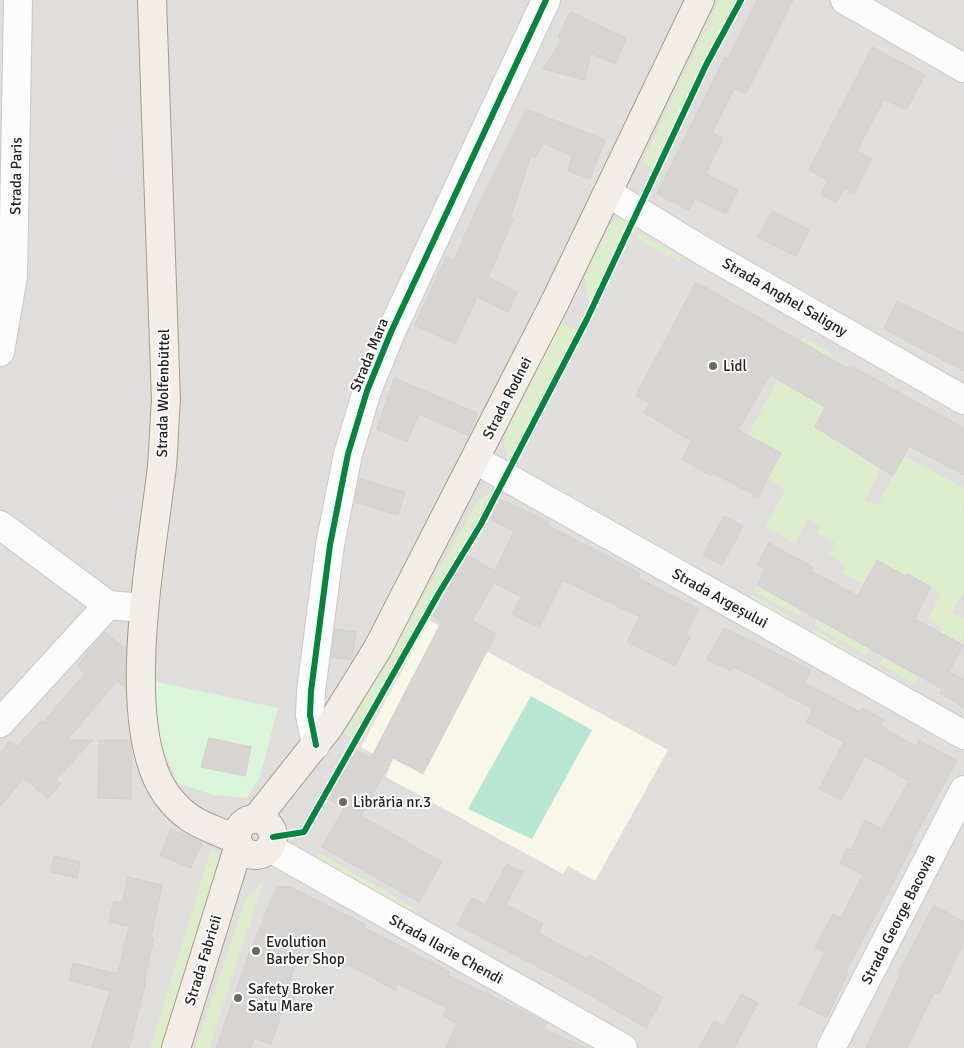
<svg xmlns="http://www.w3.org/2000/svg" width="964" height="1048" font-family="Signika,sans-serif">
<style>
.residential{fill:#dfdedc}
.education{fill:#f8f7e8}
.grass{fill:#ddeccb}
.park{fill:#daf5da}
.pitch{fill:#b7e6d2}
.parking{fill:#e0dfde}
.building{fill:#d7d4d2;stroke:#d3d0cc}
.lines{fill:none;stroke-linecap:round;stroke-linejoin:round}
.minor-casing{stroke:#c9c8c7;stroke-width:30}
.major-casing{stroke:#a79c86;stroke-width:30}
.minor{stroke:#fdfcfc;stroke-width:28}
.major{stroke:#f3ede7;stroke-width:28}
.cycleway-casing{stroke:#fff;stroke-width:9}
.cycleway{stroke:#00873e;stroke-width:6}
.poi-dot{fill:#6a6968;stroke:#fff;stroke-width:2}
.labels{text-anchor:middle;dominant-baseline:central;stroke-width:4;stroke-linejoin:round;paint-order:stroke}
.street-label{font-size:15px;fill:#222;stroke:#fff}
.poi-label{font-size:15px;fill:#222;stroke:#fff;text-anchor:start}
</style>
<rect width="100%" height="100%" fill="#f0eeeb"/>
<!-- residential -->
<rect class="residential" x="0" y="0" width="964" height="1048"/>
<!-- education -->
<path class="education" d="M429 620 668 750 595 881 568 866 563 874 386 777 391 764 361 747Z"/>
<!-- grass -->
<g class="grass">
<path d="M720 0H735L653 170 642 162Z"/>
<path d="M624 217 631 220 590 302C574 277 599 247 611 224L616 218Z"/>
<path d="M638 233 683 257 680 262 636 238Z"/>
<path d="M560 322 576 330 508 461 504 444 507 430Z"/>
<path d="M803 337 833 354 831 359 800 341Z"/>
<path d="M778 379 825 406 887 457 865 500 877 506 904 456 964 488V505L961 510 964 511V591L952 613 964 619 963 645 941 633 943 629 928 619 941 593 877 560 864 584 842 573 846 565 828 555 835 543 817 533 821 526 808 519 795 543 765 527 785 490 768 479 781 453 748 435Z"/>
<path d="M516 465 697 566 696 568Z"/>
<path d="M493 491 351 739 344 734 479 499Z"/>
<path d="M757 585 802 610 799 616 754 591Z"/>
<path d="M752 595 796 620 794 625 750 600Z"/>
<path d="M817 620 870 648 866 655 814 625Z"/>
<path d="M812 628 864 659 860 665 809 635Z"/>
<path d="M883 658 918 676 914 684 880 664Z"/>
<path d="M211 849 218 853 222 863 165 1048H150Z"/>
<path d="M319 853 414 908 408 917 314 861Z"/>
<path d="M265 878 209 1048H195L245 901Z"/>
</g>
<!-- park -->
<path class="park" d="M154 681 278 708 260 777 247 798 213 795 178 783 155 730Z"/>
<!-- pitch -->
<path class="pitch" d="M531 696 592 730 532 839 468 809Z"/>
<!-- parking -->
<path class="parking" d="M636 254 678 276 680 273 696 282 619 428 736 491 699 560 517 463 625 262 631 265Z"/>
<!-- building -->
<g class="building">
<path d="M757 0H793L746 94 734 88 712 133 723 138 706 174 738 190 726 214 695 198 689 210 657 194 725 57 728 58Z"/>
<path d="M570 12 626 38 615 64 591 53 585 80 543 69 562 40 558 38Z"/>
<path d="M872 47 925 75 906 110 884 99 857 151 872 159 854 193 844 188 836 203 821 195 828 181 809 170Z"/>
<path d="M526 109 605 140 590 179 568 171 572 156 543 143 536 157 531 155 510 219 513 220 488 277 517 292 508 312 477 297 455 344 415 325 446 257 454 261 478 205Z"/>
<path d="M772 211 809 230 796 256 758 237Z"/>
<path d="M696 282 851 370 853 367 964 428V475L909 446 893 476 815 427 825 407 770 375 738 430 781 453 758 497 713 473 711 476 682 459 692 441 644 413 650 403 636 395Z"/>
<path d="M897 301 964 334V371L884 329Z"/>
<path d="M394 378 477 413 468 435 419 414 407 442 377 429Z"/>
<path d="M360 479 405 492 398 515 354 502Z"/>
<path d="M500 499 549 522 547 525 640 573 638 578 699 609 686 634 690 637 675 666 627 642 640 617 563 580 539 628 512 614 521 597 494 583 472 621 496 634 423 774 393 758 361 816 442 862 419 902 322 847 344 808 328 799 357 751 371 758 442 621 433 616 467 555 495 571 514 531 491 520Z"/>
<path d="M724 516 743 526 722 565 703 555Z"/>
<path d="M769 543 813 567 811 571 858 596 877 560 906 577 908 574 931 587 915 619 963 645 949 672 964 680V708L940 693 942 689 757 585 765 569 757 565Z"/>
<path d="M724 628 811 670 804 683 860 712 862 708 884 720 880 726 916 746 919 740 957 761 911 843 913 844 846 972 848 973 827 1017 799 1004 825 952 815 947 833 914 841 918 863 875 840 863 847 848 851 850 865 820 882 829 909 781 865 756 841 800 819 789 844 742 806 722 813 709 733 666 731 671 707 659Z"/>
<path d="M335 629 356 632 352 660 331 657Z"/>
<path d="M104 632 126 649V688L117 681 67 740H93L56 779 61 783 48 798 23 778 0 807V753L10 741 17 747 41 721 43 723 85 673 77 666Z"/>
<path d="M209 738 251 747 245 776 201 767Z"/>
<path d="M99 740H131V799L98 798Z"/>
<path d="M171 829 202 842 191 868 160 855Z"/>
<path d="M54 856 80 862 77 878 51 872Z"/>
<path d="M507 864 523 872 506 904 543 924 538 933 587 959 590 955 663 998 646 1028 562 979 457 925 472 898 485 905Z"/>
<path d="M128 877 162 885 151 937 154 938 144 981H146L129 1048H92L110 991 69 980 73 963 118 974 129 926 109 922 114 901 122 903Z"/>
<path d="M277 886 290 887 366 925 365 928 450 972 448 975 547 1023 544 1029 586 1048H446L457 1023 443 1016 447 1008 398 984 395 990 347 964 345 967 303 946 287 987 297 992 289 1010 283 1009 271 1044 254 1038 251 1048H216L248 957Z"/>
<path d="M934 905 964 922V942L939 994 934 992 907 1048H866L900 975 898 974Z"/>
<path d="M741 994 758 1003 734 1048H699L714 1021 724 1026Z"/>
</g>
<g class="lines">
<defs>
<g id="minor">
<path d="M845 0 964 68"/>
<path d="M608 193 703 251 964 400"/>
<path d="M0 352 13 276 18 0"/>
<path d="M476 460 964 735"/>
<path d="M0 525 108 605 143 608"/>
<path d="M0 723 108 605"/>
<path d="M316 745 310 715 311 691 330 545 348 454 367 391 391 332 546 0"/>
<path d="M270 848 623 1048"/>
<path d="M831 1048 964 790"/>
</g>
<g id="major">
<path d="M152 0 166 401C164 423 164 444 162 466 153 548 117 724 166 794 189 825 206 825 237 840"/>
<circle cx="255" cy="837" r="18"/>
<path d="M256 819 329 727 378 648 555 302 700 0"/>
<path d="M176 1048 239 845"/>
</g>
</defs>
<!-- minor casing -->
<use href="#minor" class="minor-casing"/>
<!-- major casing -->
<use href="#major" class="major-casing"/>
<!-- minor -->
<use href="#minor" class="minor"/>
<!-- major -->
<use href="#major" class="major"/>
<defs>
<g id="cycleway">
<path d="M316 745 310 715 311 691 330 545 348 454 367 391 391 332 546 0"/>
<path d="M273 837 304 832 439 593 481 524 587 319 706 65 741 0"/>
</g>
</defs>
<!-- cycleway casing -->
<use href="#cycleway" class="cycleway-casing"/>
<!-- cycleway -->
<use href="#cycleway" class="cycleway"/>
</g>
<!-- markers -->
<g class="poi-dot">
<circle cx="713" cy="366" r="5"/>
<circle cx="343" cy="802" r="5"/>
<circle cx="256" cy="951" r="5"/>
<circle cx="238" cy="998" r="5"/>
</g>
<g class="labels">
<!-- street labels -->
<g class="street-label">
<text transform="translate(16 176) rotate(-89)">Strada Paris</text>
<text transform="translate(785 297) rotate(30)">Strada Anghel Saligny</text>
<text transform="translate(369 355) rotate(-68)">Strada Mara</text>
<text transform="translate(163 393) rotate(-89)">Strada Wolfenbüttel</text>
<text transform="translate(507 398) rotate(-63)">Strada Rodnei</text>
<text transform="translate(720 598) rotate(29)">Strada Argeșului</text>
<text transform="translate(898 919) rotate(-63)">Strada George Bacovia</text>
<text transform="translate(446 949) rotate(29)">Strada Ilarie Chendi</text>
<text transform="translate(203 960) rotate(-73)">Strada Fabricii</text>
</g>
<!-- poi labels -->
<g class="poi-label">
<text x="723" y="366">Lidl</text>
<text x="353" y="802">Librăria nr.3</text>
<text x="266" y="942">Evolution<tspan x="266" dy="17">Barber Shop</tspan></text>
<text x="248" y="989">Safety Broker<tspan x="248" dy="17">Satu Mare</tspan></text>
</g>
</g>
</svg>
